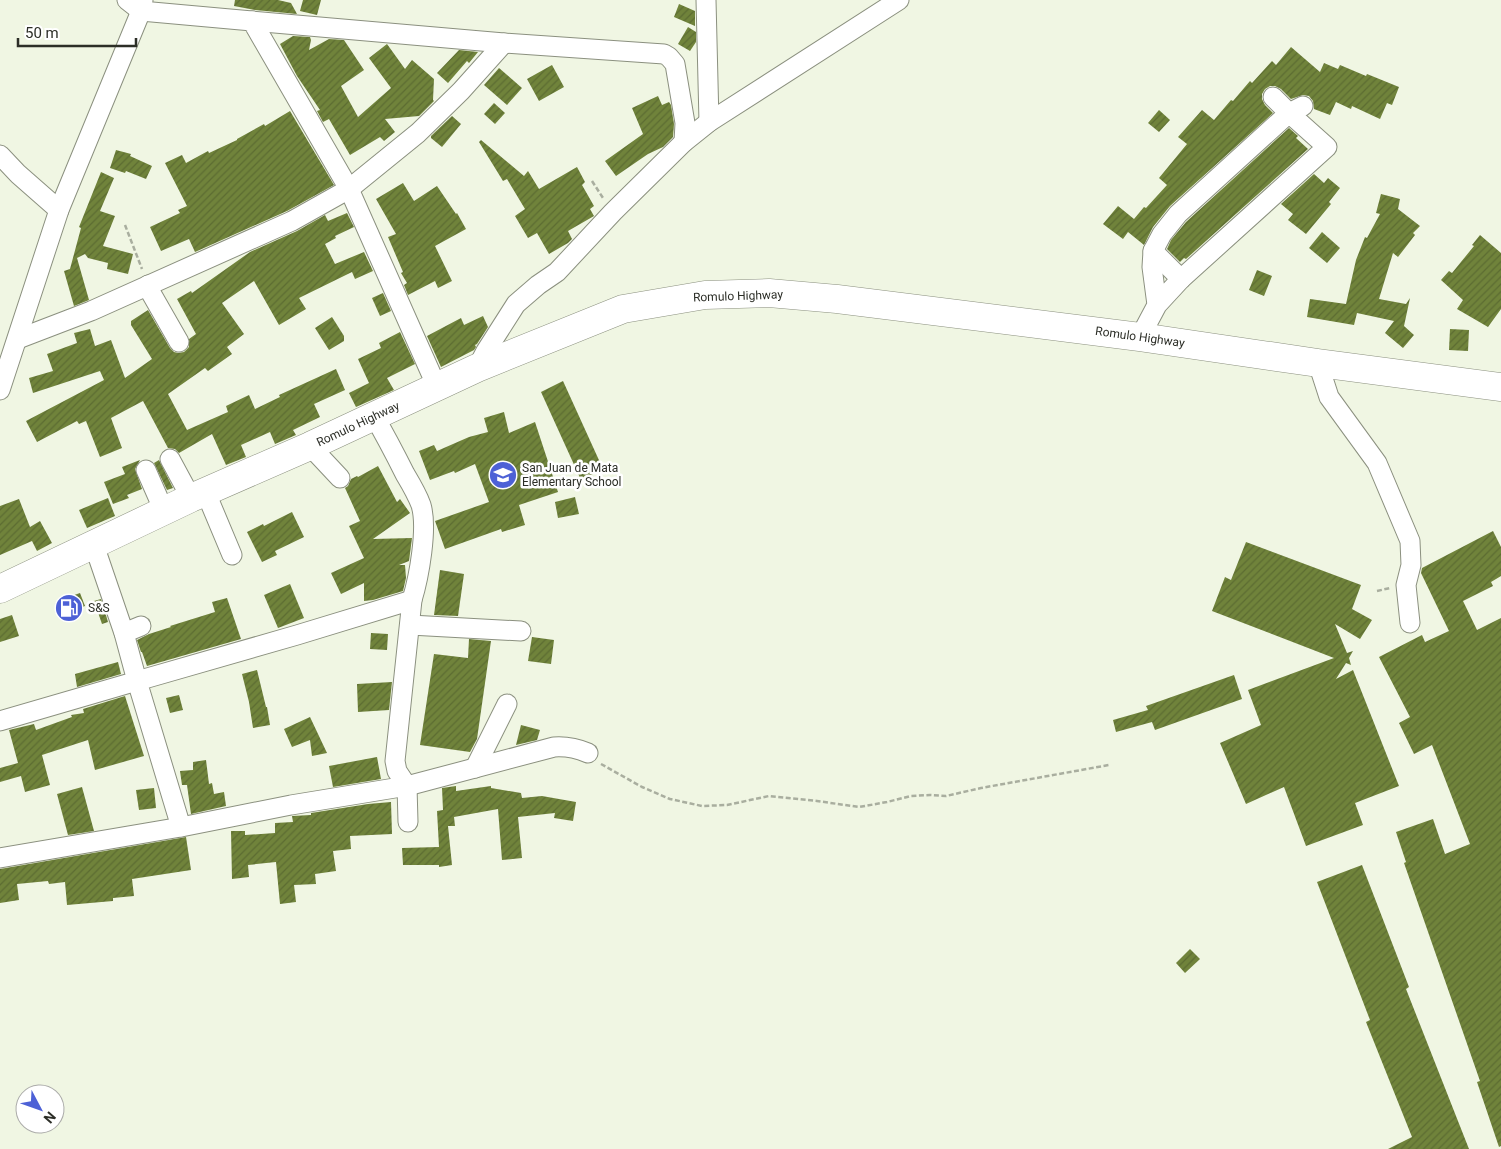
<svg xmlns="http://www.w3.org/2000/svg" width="1501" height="1149" font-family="Roboto,sans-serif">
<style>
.building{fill:url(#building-hatch)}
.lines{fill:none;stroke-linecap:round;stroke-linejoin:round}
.minor-casing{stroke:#8b907f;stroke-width:21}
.highway-casing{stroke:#8b907f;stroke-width:29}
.path{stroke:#a9ae9f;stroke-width:2.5;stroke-dasharray:5 2.5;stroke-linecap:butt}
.minor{stroke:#fff;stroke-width:19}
.highway{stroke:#fff;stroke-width:28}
.labels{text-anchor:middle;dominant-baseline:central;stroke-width:5;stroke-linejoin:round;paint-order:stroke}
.street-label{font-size:12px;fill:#2c2e27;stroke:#fff}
.poi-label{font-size:12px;fill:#2c2e27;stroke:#fff;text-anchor:start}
</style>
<defs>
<pattern id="building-hatch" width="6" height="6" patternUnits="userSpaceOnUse" patternTransform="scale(1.25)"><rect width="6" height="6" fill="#70833b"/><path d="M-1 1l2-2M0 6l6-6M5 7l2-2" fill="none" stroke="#5c6c32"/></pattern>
</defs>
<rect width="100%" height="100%" fill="#f0f6e3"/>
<!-- building -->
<g class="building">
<path d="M235 0H278L291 3 297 14 255 10 234 6Z"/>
<path d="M303 0H321L317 15 300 11Z"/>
<path d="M679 4 695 11V26L674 17Z"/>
<path d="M688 27 696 32V42L690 51 678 44Z"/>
<path d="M293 36 310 37 311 40 309 50 329 39 344 40 364 70 341 86 358 117 391 88 369 58 387 44 405 69 412 60 434 79 433 100 434 101 419 116 385 119 395 132 384 141 380 137 350 155 329 119 323 122 317 111 320 110 297 76 280 44Z"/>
<path d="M1291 47 1320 72 1324 63 1338 69 1340 65 1366 76 1367 74 1399 87 1392 105 1387 103 1380 119 1352 106 1351 109 1336 102 1330 115 1314 109 1313 101 1309 96 1303 95 1291 99 1281 89 1275 86H1270L1265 89 1262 94V99L1265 105 1273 113 1170 206 1153 227 1144 245 1128 232 1123 239 1103 224 1118 206 1134 219 1144 207 1146 208 1167 185 1159 178 1187 144 1178 137 1202 110 1214 120 1231 100 1233 101 1250 81 1252 83 1272 61 1276 65Z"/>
<path d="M459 50 478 52 469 63 467 61 448 83 437 73Z"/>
<path d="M552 65 564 87 539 101 527 79Z"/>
<path d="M499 68 522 88 507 105 484 85Z"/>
<path d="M658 96 662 105 669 102 671 105 674 124 673 137 663 147 648 154 616 176 605 161 643 134 632 108Z"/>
<path d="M494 103 505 113 495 124 484 114Z"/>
<path d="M1159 110 1170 120 1159 132 1148 123Z"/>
<path d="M290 111 334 185 287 211 195 252 189 239 161 251 150 227 180 213 178 210 187 206 165 163 182 155 186 163 208 151 209 153 237 140V139L264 124 265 126Z"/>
<path d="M452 116 461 124 442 147 431 138V136Z"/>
<path d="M1289 128 1298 136 1296 138 1308 149 1186 259 1184 258 1180 262 1167 249 1171 240 1186 222Z"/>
<path d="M481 140 524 176 528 171 539 189 577 167 585 182 582 185 594 206 590 209 594 216 568 231 572 239 568 243 549 254 537 233 528 238 515 216 525 209 507 179 503 181 479 142Z"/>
<path d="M116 150 131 154 130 156 152 166 146 179 126 171 125 173 110 168Z"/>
<path d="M101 172 114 178 100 211 115 216 103 246 133 254 128 274 107 269 108 263 88 258 85 254 77 258 89 300 74 306 64 271 70 269 81 228 79 227Z"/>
<path d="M1314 174 1324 183 1328 178 1340 188 1329 202 1331 204 1306 234 1288 220 1293 214 1281 204Z"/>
<path d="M403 183 414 201 437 186 456 214 457 213 466 229 435 246 452 281 438 288 435 281 408 295 404 285 407 283 401 273 403 272 388 237 396 234 376 199Z"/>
<path d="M1381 194 1400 199 1398 209 1420 226 1413 233 1415 235 1398 257 1393 253 1379 299 1406 304 1410 298 1404 326 1414 335 1403 348 1385 333 1394 321 1357 313 1354 325 1307 317 1310 299 1346 304 1356 260 1365 237 1367 238 1380 214 1376 213Z"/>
<path d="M347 213 354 227 335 236 336 238 325 244 335 264 364 252 373 271 355 279 352 272 299 298 306 309 279 325 254 281 222 303 244 334 227 347 232 354 208 371 205 368 168 394 187 430 228 412 226 406 249 395 255 409 280 397 279 395 336 369 345 390 314 404 320 417 293 430 296 435 275 444 270 432 241 445 246 457 226 465 212 434 179 453 175 449 168 448 143 401 111 418 122 448 100 457 86 421 79 424 77 421 37 442 26 421 104 380 100 371 33 393 29 378 53 371 47 354 77 343 74 333 90 329 95 346 111 340 125 378 152 359 131 325V321L148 310 170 348 174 352 178 353 184 352 189 347V339L196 334 177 299 191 291 192 293 250 252 297 231 325 215 328 221Z"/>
<path d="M1322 232 1340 248 1327 263 1309 248Z"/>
<path d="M1480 235 1501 253V309L1488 327 1457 309 1463 300 1441 280 1449 271 1452 273 1474 246 1472 245Z"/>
<path d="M1257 270 1272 276 1264 296 1249 290Z"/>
<path d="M383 293 391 311 380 316 372 298Z"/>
<path d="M483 316 488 327 477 344 475 345 476 347 474 350 441 367 427 336 461 318 464 325Z"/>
<path d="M332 317 344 336V341L329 350 315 328Z"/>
<path d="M1450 329 1469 330 1468 351 1449 350Z"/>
<path d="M400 332 415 364 387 378 394 390 356 407 349 393 369 383 358 359 381 348 379 343Z"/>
<path d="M563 381 603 469 581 480 541 392Z"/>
<path d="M504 412 509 433 535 422 558 492 519 505 525 525 502 532 501 529 445 549 435 521 489 502 475 464 455 473 454 471 430 480 419 451 434 445 437 451 469 437 488 432 484 418Z"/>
<path d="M140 460 135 469 142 489 127 495 129 498 113 504 104 482 125 474 122 467Z"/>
<path d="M159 460 173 488 167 490 154 463Z"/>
<path d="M378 466 397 502 400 499 410 513 373 539 412 538 409 561 399 565H405L406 578 403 591 373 600 364 601V583L341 594 331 573 364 558 349 526 360 521 345 488 348 486 351 479 357 476 358 477Z"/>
<path d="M575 497 579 514 558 518 555 502Z"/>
<path d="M108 498 115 516 87 528 79 510Z"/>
<path d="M19 499 30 527 40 521 52 543 37 551 32 541 0 555V506Z"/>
<path d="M292 512 304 537 275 551 277 555 262 562 247 532 263 524 264 526Z"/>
<path d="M1493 531 1501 547V576L1491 582 1493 586 1463 601 1477 630 1501 618V1146L1499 1147 1477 1082 1480 1081 1404 863 1406 862 1396 832 1433 819 1445 854 1470 844 1432 745 1414 754 1399 723 1410 717 1379 657 1422 635 1425 642 1449 631 1421 573 1422 568Z"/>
<path d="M1246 542 1361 585 1352 609 1372 620 1360 639 1335 624 1347 653 1353 651 1349 658 1351 665 1346 663 1336 679 1353 670 1399 786 1355 803 1363 825 1306 846 1284 787 1246 804 1220 743 1261 725 1248 690 1334 658 1212 611 1225 577 1231 580Z"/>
<path d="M440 570 464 574 458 616 434 615Z"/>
<path d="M290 584 304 618 278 628 264 595Z"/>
<path d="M80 593 85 606 65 614 60 600Z"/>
<path d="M227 598 241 639 147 666 142 652H141L137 640 149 634 171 627 170 626 215 612 212 602Z"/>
<path d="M101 599 108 622 102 624 94 601Z"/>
<path d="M12 615 19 636 0 642V619Z"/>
<path d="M371 633 388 634 387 650 370 649Z"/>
<path d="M532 637 554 640 551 664 528 661Z"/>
<path d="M469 639 491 641 477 739 470 752 420 745 434 654 468 658Z"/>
<path d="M118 662 121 674 77 687 75 674Z"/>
<path d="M257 670 266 707H267L270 725 253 728 249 702 242 674Z"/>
<path d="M1234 675 1242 699 1155 730 1152 722 1116 732 1113 720 1148 710 1146 706Z"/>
<path d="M392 682 389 710 358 712 357 684Z"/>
<path d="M179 695 183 710 170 713 166 698Z"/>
<path d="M125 696 144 756 95 770 88 740 42 755 50 785 25 792 21 776 0 782V768L18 763 9 730 34 724 36 730 72 717 71 715 84 713 83 709Z"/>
<path d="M310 717 327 753 312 756 310 740 292 747 284 729Z"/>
<path d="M521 725 540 730 537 740 516 745Z"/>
<path d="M377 757 381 779 333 787 329 766Z"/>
<path d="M206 760 209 784 212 783 214 794 224 792 226 806 191 814 187 785H182L180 771 193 770V762Z"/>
<path d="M456 786V791L491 786V788L521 793 522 798 542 796 576 802 573 821 554 818 555 813 518 817 522 858 502 860 498 809 454 817 455 826H448L452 865 439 867V865H403L402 848 439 847 437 811 443 810 442 788Z"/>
<path d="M82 787 94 831 68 835 57 794Z"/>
<path d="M154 788 156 808 139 810 136 790Z"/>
<path d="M391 802 392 834 350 836 351 849 333 851 336 871 315 874 316 884 294 885 296 902 280 904 276 862 248 865 249 877 232 879 231 831H245V835L275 833V823L293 822 292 816 311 815V813L368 804Z"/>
<path d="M186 837 191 870 132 879 134 896 113 898V901L67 905 65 882 49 884 48 881 17 884 19 900 0 903V869Z"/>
<path d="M1362 865 1409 987 1406 989 1469 1149H1388L1412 1137 1366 1022 1370 1020 1317 882Z"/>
<path d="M1190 949 1200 959 1185 973 1176 963Z"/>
</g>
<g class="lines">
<defs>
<g id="minor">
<path d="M127 0 141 11 252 21 349 189 437 387"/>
<path d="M706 0 709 122"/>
<path d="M252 21 504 43 664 54 669 57 675 64 685 123 684 142"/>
<path d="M1273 97 1289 113 1303 106"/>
<path d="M0 155 18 174 59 210"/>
<path d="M1153 251 1181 279"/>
<path d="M148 285 151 293 179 342"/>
<path d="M1140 337 1157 305 1152 267 1153 251 1162 234 1178 214 1289 113 1327 147 1181 279 1157 305"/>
<path d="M18 339 91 311 292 221 349 189 418 133 461 91 504 43"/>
<path d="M1318 363 1329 397 1377 463 1410 541 1411 565 1406 585 1410 623"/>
<path d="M477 368 486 351 516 304 538 285 557 272 613 212 684 142 709 122 899 0"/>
<path d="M0 390 59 210 141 11 143 0"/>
<path d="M374 416C385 435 395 454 405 474 411 484 417 494 421 505 428 528 419 577 412 600L395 761 397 771 407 786 408 822"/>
<path d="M310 446 340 478"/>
<path d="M170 459 191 498"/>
<path d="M146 470 164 511"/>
<path d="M206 493 232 555"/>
<path d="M410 625 521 631"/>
<path d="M124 633 141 626"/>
<path d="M0 721 137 681 124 633 94 545"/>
<path d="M475 768 507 704"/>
<path d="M181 827 137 681 297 635 412 600"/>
<path d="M0 858 181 827 291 805 407 786 554 747C567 746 576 748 588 753"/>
</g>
<path id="highway" d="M0 589 191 498 310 446 477 368 623 309 705 295 769 293 837 299 1140 337 1318 363 1501 387"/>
</defs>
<!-- minor casing -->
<use href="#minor" class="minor-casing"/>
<!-- highway casing -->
<use href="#highway" class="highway-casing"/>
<!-- path -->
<g class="path">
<path d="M592 181 603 198"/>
<path d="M125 225 142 269"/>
<path d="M1377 591 1390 588"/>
<path d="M601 764 642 787 670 799 702 806 727 805 769 796 817 801 859 807 887 802 911 796 930 795 946 796 981 788 1109 765"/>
</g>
<!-- minor -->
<use href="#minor" class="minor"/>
<!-- highway -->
<use href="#highway" class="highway"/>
</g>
<!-- icons -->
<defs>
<symbol id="school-disc" viewBox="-11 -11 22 22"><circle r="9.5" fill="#4d61d6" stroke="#fff"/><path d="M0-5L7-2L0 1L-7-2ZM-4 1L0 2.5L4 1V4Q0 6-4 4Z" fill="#fff"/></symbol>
<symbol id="fuel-disc" viewBox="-11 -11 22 22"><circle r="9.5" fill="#4d61d6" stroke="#fff"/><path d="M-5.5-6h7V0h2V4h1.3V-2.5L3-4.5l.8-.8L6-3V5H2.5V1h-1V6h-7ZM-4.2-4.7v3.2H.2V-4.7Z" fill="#fff"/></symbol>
</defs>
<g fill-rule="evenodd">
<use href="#school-disc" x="487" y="459" width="32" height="32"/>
<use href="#fuel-disc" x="53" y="592" width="32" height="32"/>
</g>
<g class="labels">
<!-- street labels -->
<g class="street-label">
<text transform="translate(738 296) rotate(-2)">Romulo Highway</text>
<text transform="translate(1140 337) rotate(8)">Romulo Highway</text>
<text transform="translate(358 424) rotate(-25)">Romulo Highway</text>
</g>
<!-- poi labels -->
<g class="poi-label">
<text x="522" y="468">San Juan de Mata<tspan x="522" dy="14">Elementary School</tspan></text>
<text x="88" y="608">S&amp;S</text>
</g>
</g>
<!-- north arrow -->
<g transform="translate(40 1109) rotate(131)"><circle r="24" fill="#ffffff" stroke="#ababa9"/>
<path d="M0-4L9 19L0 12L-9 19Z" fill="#4d61d6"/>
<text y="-8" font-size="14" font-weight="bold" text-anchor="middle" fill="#2c2e27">N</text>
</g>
<!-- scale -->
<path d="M18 38v8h118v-8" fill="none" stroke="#2c2e27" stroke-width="2.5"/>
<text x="25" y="38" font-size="15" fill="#2c2e27" stroke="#ffffff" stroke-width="4" paint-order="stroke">50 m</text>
</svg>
